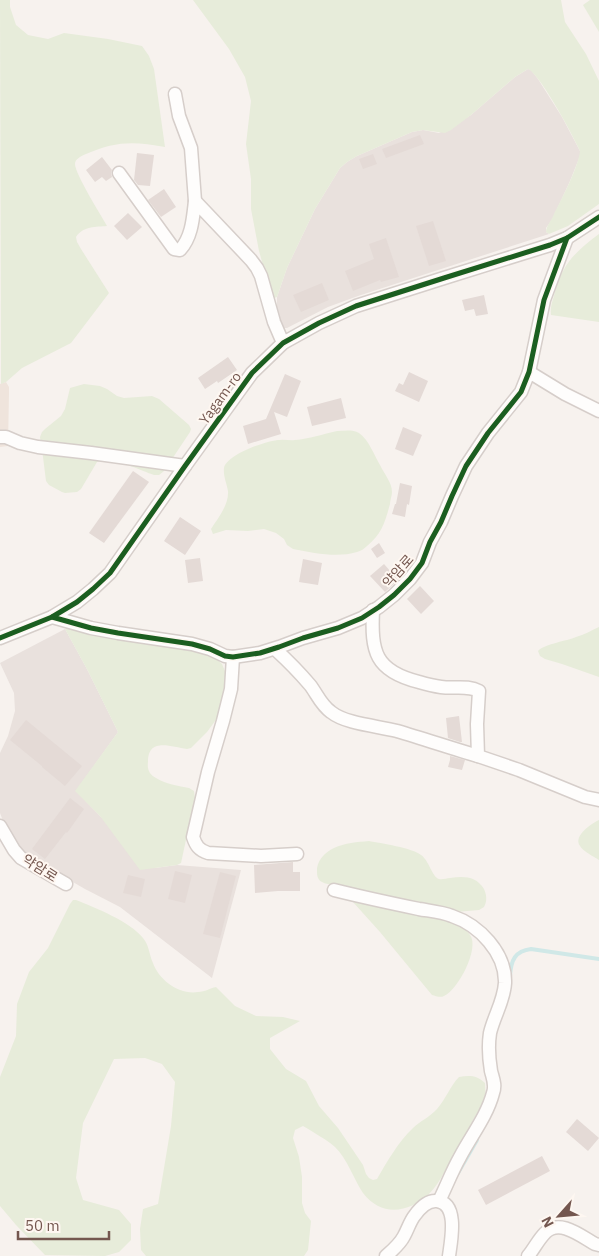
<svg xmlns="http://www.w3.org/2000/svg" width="599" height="1256" font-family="'IBM Plex Sans','Noto Sans KR',sans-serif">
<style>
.residential{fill:#efe4dc}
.industrial{fill:#e9e1dd}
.green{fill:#e7ecda}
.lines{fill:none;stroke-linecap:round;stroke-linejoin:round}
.stream{stroke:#d0e8e7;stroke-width:4}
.building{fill:#e4dad6}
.minor-casing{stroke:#d6ceca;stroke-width:15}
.minor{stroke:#fefdfc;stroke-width:12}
.cycleway-casing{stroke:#fef7f1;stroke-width:8}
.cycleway{stroke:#1b5e20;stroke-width:5}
.labels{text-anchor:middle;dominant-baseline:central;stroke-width:4;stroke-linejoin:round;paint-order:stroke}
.street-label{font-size:14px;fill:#74574f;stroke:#fef7f1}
</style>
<rect width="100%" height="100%" fill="#f7f2ee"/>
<!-- residential -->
<path class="residential" d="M6 382 9 387V393L8 446 0 447V384Z"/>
<!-- industrial -->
<g class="industrial">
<path d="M528 69 531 70 538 79 562 117 580 151V156L570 181 552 220 546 228V232L549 234 358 296 328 307 287 328H283L279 320 277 311V297L287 268 315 209 340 168 347 162 357 156 412 132 423 130 439 133 471 115 515 77Z"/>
<path d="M65 629 88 671 118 732 76 791 100 816 155 868 177 865 241 870 212 978 120 907 85 889 26 855 21 849 5 826 0 813V753L8 736 15 711 14 693 0 663Z"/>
</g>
<!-- green -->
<g class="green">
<path d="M0 0H10V7L16 25 28 35 48 39 64 33 108 39 142 46 149 56 154 69 165 147C134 141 115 141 86 154 81 156 75 159 75 164 75 174 101 215 107 226 96 227 83 226 76 237L77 242 81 249 109 293 71 343 22 368 6 382 1 384Z"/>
<path d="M193 0H561L565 22 586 54 599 81V204L568 226 549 234 546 232C546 226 552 220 554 214 562 198 578 168 580 151 574 137 540 74 528 69L515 77 471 115 451 130 445 133 423 130 412 132 357 156 347 162 340 168 315 209 287 268 277 297 274 298 272 297 259 251 251 209V179L246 144 251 101 245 77 229 49Z"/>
<path d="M590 0H599V32L583 5Z"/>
<path d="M599 234V322L551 315C550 308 552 302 554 296 561 265 575 252 599 234Z"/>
<path d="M84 384 100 386 107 389 117 396 124 398 152 396 159 399 189 425 191 429 190 432 164 471 159 475H154C139 470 112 456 97 462L81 489 77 492 65 493 62 492 49 485 46 481 43 457 40 437 42 432 45 429 61 416 65 409 70 388Z"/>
<path d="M337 431C344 431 352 429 359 433 369 440 374 455 380 465 384 474 392 482 392 492 392 496 390 500 390 504 385 522 382 534 367 546 364 549 361 551 357 552 337 558 314 553 293 549L287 545 284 539 276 533 264 529 248 531 226 530 213 534 211 529C218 518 229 505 228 491 227 484 223 476 224 468 226 455 267 440 280 440 285 439 290 441 295 440 309 439 323 434 337 431Z"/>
<path d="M599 627V677L562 664 545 659 540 656 538 651C544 644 567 641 576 637 584 635 592 630 599 627Z"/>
<path d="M74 628 187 647 212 655 222 664 227 676 226 690 221 713 207 732 191 748 187 749C171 747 148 737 148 762 147 769 149 774 156 778 165 784 179 786 189 788L194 791 195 798 181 863 177 865 140 870 100 816 75 791 118 732 88 671 65 629Z"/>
<path d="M599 820V860C593 856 584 852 580 846 573 836 591 824 599 820Z"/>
<path d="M369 841C380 843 413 848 421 855 429 860 432 877 439 879 442 880 447 878 450 878 464 876 476 876 484 889 487 896 487 901 484 907L479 910 456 912 334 885C330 884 325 884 322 882 318 880 317 876 317 872 316 861 325 852 334 848 345 843 357 842 369 841Z"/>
<path d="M73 900H76C96 908 129 921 143 938 149 945 149 954 153 963 159 980 179 995 198 992 205 992 210 988 216 987L235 1006 256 1016 283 1017 300 1021 270 1038V1049L286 1069 306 1081 319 1106 338 1128 363 1165 366 1174 369 1178 373 1180 377 1179C387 1162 398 1142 413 1128 420 1121 430 1117 437 1109 446 1099 450 1086 459 1077 469 1075 477 1075 485 1083 485 1087 486 1090 485 1094 483 1104 477 1113 472 1122 465 1137 457 1151 448 1165 443 1175 437 1186 429 1194 409 1213 381 1217 363 1193 353 1178 348 1160 335 1147 327 1140 313 1132 303 1126L295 1130 293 1138 299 1157 302 1177V1203L305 1213 311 1221 308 1250 304 1256H146L141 1250 140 1229 143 1209 158 1204 171 1126 175 1082 162 1064 145 1058 114 1059 83 1123 76 1178 83 1200 119 1210 131 1224V1240L119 1252 105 1256 45 1255 16 1225 0 1206V1077L16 1036 17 1004 29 972 48 948 70 904Z"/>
<path d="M354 900 451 922C458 925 466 928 470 935 480 948 458 990 444 996 440 998 436 996 432 995L380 932 353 902Z"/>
</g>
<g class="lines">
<!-- stream -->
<g class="stream">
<path d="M510 976C511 960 515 951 531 949L599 959"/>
<path d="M458 1173 477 1140"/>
</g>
</g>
<!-- building -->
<g class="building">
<path d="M420 135 424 144 386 158 382 149Z"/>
<path d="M137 153 154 155 150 186 138 185 134 180Z"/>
<path d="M373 154 377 164 363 169 359 159Z"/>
<path d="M102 157 112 170 111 173 112 177 106 181 102 177 95 182 86 170Z"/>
<path d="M164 189 176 207 161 217 148 200Z"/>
<path d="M128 213 142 227 127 240 114 226Z"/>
<path d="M433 221 446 261 429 266 416 226Z"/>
<path d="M386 238 399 277 381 282 380 280 353 291 345 271 374 259 369 244Z"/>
<path d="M322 283 329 300 301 312 293 295Z"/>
<path d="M484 295 488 314 476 316 474 309 465 311 462 300Z"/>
<path d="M228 357 237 370 218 383 217 381 205 389 198 378Z"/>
<path d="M409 372 428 381 419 402 395 391 399 383 403 385Z"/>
<path d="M285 374 301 381 287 417 274 412 281 434 248 444 243 426 266 419Z"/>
<path d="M341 398 346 418 312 426 307 407Z"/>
<path d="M403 427 422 435 413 456 395 449Z"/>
<path d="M133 471 149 482 104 543 89 533Z"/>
<path d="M400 483 412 486 409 505 407 504 405 517 392 514 395 504H396Z"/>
<path d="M180 517 201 531 185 555 164 541Z"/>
<path d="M379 543 385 553 377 558 371 549Z"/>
<path d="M200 558 203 581 188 583 185 560Z"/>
<path d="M303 559 322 563 318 585 299 582Z"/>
<path d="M384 564 398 580 385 592 370 576Z"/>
<path d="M420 586 434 601 421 614 407 599Z"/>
<path d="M459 716 462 742H460L448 738 446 718Z"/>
<path d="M26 720 82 766 65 786 42 767V766L10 740Z"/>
<path d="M450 756 465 760 462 770 448 767 450 760Z"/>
<path d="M70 798 84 809 67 833 66 832 45 859 32 849Z"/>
<path d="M293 862V872H300V891H278L255 893 254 865Z"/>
<path d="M175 871 192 875 185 903 168 899Z"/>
<path d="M220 872 236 876 220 938 203 934Z"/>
<path d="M128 875 145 879 141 897 123 893Z"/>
<path d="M577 1119 599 1138 588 1151 566 1132Z"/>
<path d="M542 1156 550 1171 486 1205 478 1190Z"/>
</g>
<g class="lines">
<defs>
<g id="minor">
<path d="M175 94 179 116 191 148 195 201"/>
<path d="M119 173 174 249 180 250C192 237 193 218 195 201L251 260 257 268 261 276 274 322 283 343"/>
<path d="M529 372 565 394 599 411"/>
<path d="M0 437H6L20 443 38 447 91 453 185 466"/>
<path d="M373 610C371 652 375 671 419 682 426 684 434 686 441 687 454 689 468 685 479 691L477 724 478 756 519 770 585 797 599 800"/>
<path d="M52 617 91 628 118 633 192 644 210 649 225 656 233 657 260 653 279 647 303 638 338 628 362 618 379 607 394 595 410 579 422 563 430 542 441 522 452 496 466 466 488 433 521 392 529 372 544 300 567 238"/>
<path d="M0 638 52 617 77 602 93 589 110 573 185 466 252 373 283 343 319 323 356 306 444 278 550 245 567 238 599 217"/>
<path d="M275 649C287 660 299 672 310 685 317 694 321 705 331 712 346 724 378 726 397 731 424 739 451 748 478 756"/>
<path d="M233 657 231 689 223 721 208 772 193 837C196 846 199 850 208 853L261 856 297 854"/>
<path d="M0 826 14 850 21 858 66 884"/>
<path d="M334 890C362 897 390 903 419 909 430 911 442 912 452 916 479 925 506 953 505 983 504 1001 494 1016 490 1033 488 1046 489 1059 491 1071 493 1079 496 1085 493 1093 487 1116 471 1136 460 1157 452 1171 446 1187 439 1201"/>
<path d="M386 1256C393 1250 400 1244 404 1236 408 1229 410 1221 415 1215 420 1208 428 1200 437 1201 459 1203 451 1241 449 1256"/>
<path d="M528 1256C534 1249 538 1240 545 1233 559 1218 581 1236 595 1244L599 1245"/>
</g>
</defs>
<!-- minor casing -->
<use href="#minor" class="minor-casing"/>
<!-- minor -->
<use href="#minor" class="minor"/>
<defs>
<g id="cycleway">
<path d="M52 617 91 628 118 633 192 644 210 649 225 656 233 657 260 653 279 647 303 638 338 628 362 618 379 607 394 595 410 579 422 563 430 542 441 522 452 496 466 466 488 433 521 392 529 372 544 300 567 238"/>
<path d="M0 638 52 617 77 602 93 589 110 573 185 466 252 373 283 343 319 323 356 306 444 278 550 245 567 238 599 217"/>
</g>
</defs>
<!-- cycleway casing -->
<use href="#cycleway" class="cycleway-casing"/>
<!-- cycleway -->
<use href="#cycleway" class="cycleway"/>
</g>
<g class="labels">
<!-- street labels -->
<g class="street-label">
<text transform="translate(220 398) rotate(-54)">Yagam-ro</text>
<text transform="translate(398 571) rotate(-49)">약암로</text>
<text transform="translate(40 868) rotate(32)">약암로</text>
</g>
</g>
<!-- north arrow -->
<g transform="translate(559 1216) rotate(243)" stroke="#fef7f1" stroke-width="4" paint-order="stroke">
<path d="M0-4L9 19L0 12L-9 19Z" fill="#74574f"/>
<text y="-8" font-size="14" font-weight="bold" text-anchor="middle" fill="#74574f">N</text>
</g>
<!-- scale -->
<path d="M18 1231v8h91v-8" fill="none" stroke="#74574f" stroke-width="2.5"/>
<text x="25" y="1231" font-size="15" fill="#74574f" stroke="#fef7f1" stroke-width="4" paint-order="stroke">50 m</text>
</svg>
